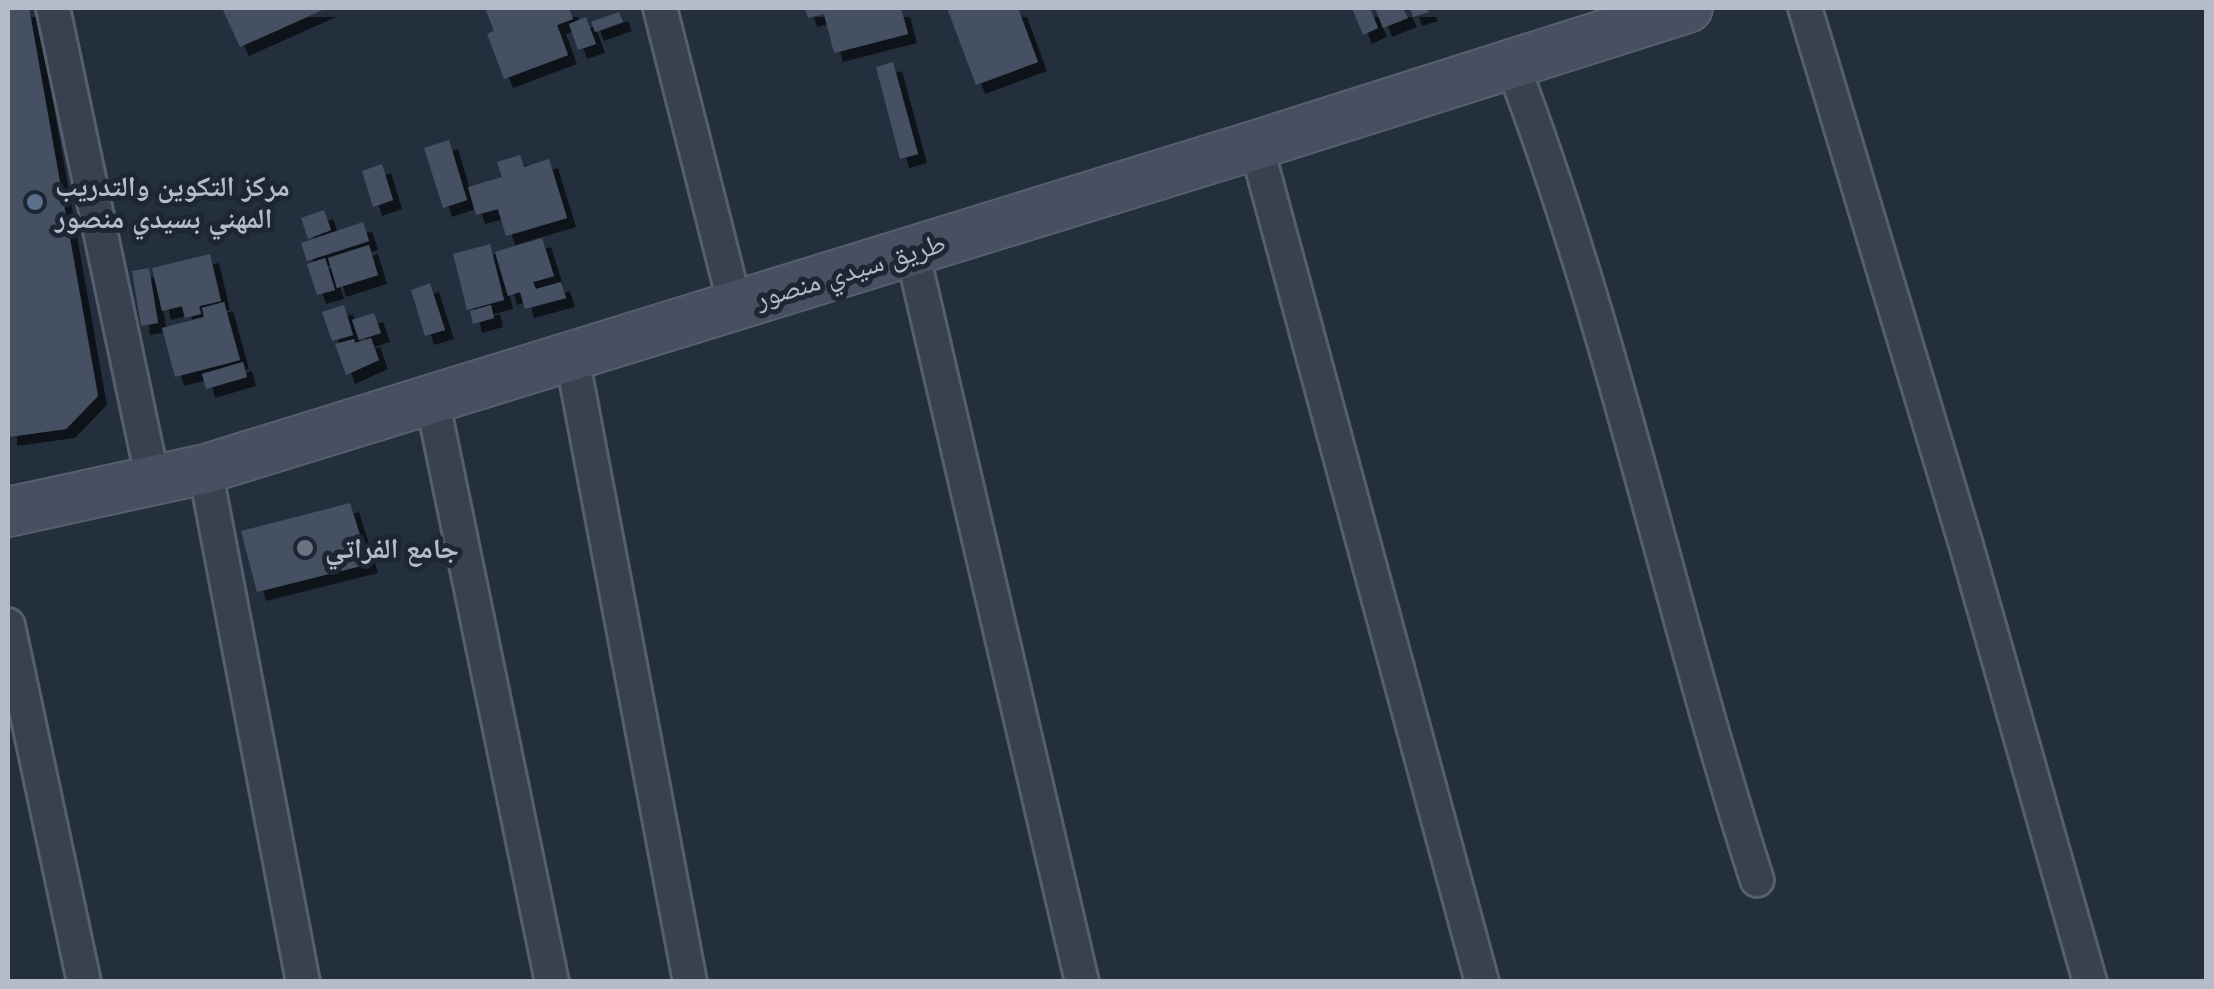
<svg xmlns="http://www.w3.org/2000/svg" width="2214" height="989" font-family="'Nunito Sans','Noto Naskh Arabic',sans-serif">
<defs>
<filter id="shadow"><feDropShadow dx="9" dy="9" stdDeviation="0" flood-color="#0009"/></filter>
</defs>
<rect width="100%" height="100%" fill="#242f3e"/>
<path fill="#455162" filter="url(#shadow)" d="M 8,8 L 29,8 L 98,396 L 66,429 L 8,437 Z
M 222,8 L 327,8 L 240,47 Z
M 485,8 L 569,8 L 573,19 L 557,25 L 568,55 L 504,79 L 487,34 L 494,31 Z
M 805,8 L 901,8 L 908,34 L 834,53 L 824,14 L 808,18 Z
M 947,8 L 1018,8 L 1038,62 L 976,85 Z
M 1352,8 L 1370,8 L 1378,28 L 1363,35 Z
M 1375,8 L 1403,8 L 1408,18 L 1383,28 Z
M 1410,8 L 1427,8 L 1429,12 L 1413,17 Z
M 619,12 L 623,22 L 595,32 L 591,22 Z
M 586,17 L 596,44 L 578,50 L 569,24 Z
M 893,62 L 918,154 L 900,159 L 876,67 Z
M 449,140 L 467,200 L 443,208 L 424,148 Z
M 520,155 L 524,167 L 549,159 L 567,218 L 506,236 L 498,209 L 476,215 L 468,187 L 502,177 L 497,162 Z
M 382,164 L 393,200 L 373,207 L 362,171 Z
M 324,210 L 331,230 L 308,239 L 301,218 Z
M 363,222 L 369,241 L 307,261 L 301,243 Z
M 542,238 L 554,276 L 533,282 L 536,289 L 561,282 L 566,298 L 525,309 L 520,292 L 508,296 L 495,252 Z
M 490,244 L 504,300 L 467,310 L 453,254 Z
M 369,245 L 378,275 L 337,288 L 328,258 Z
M 210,254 L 221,301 L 199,306 L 201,314 L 185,318 L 182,306 L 162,311 L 152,268 Z
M 325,258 L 335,290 L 317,295 L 307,264 Z
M 149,268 L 158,323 L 141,326 L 132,271 Z
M 430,283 L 445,330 L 425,336 L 411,290 Z
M 224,302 L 240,360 L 175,377 L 162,328 L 204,317 L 202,308 Z
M 344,305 L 353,335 L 332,341 L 322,312 Z
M 491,305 L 494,318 L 473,324 L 470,311 Z
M 374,313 L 381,333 L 359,340 L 352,320 Z
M 371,338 L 379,360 L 346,375 L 335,344 L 354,339 L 355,343 Z
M 243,362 L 247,377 L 206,389 L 202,374 Z
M 350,503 L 369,564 L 257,592 L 241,531 Z"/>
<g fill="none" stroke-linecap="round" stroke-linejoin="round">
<g stroke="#565f6c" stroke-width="38">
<path id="minor" d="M 53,8 L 153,481
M 660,8 L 735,305
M 1805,8 L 1967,548 L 2090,982
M 1512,64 C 1614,330 1670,610 1757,880
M 1256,145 L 1482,982
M 912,251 L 1082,982
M 572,357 L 690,982
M 432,399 L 552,982
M 205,469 L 303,982
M 8,625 L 84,982"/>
</g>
<g stroke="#565f6c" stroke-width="52">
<path id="secondary" d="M 8,512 L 205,469 L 1256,145 L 1688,8"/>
</g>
<use href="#minor" stroke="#38414e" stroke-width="32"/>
<use href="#secondary" stroke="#465061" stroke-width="48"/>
</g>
<circle fill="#5c6f8a" stroke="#1d2633" stroke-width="4" cx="35" cy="202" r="10"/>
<circle fill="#6b7280" stroke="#1d2633" stroke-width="4" cx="305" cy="548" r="10"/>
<g text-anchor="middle" stroke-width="10" stroke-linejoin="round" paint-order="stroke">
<g font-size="28" font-weight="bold" fill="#b4bcc9" stroke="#1d2633" text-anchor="start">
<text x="55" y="196">مركز التكوين والتدريب<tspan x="55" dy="32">المهني بسيدي منصور</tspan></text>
<text x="325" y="558">جامع الفراتي</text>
</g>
<g font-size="28" fill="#b4bcc9" stroke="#1d2633">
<text transform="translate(850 270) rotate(-17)" y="10">طريق سيدي منصور</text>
</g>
</g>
<rect width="2214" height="989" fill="none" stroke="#b4bcc9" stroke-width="20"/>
</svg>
